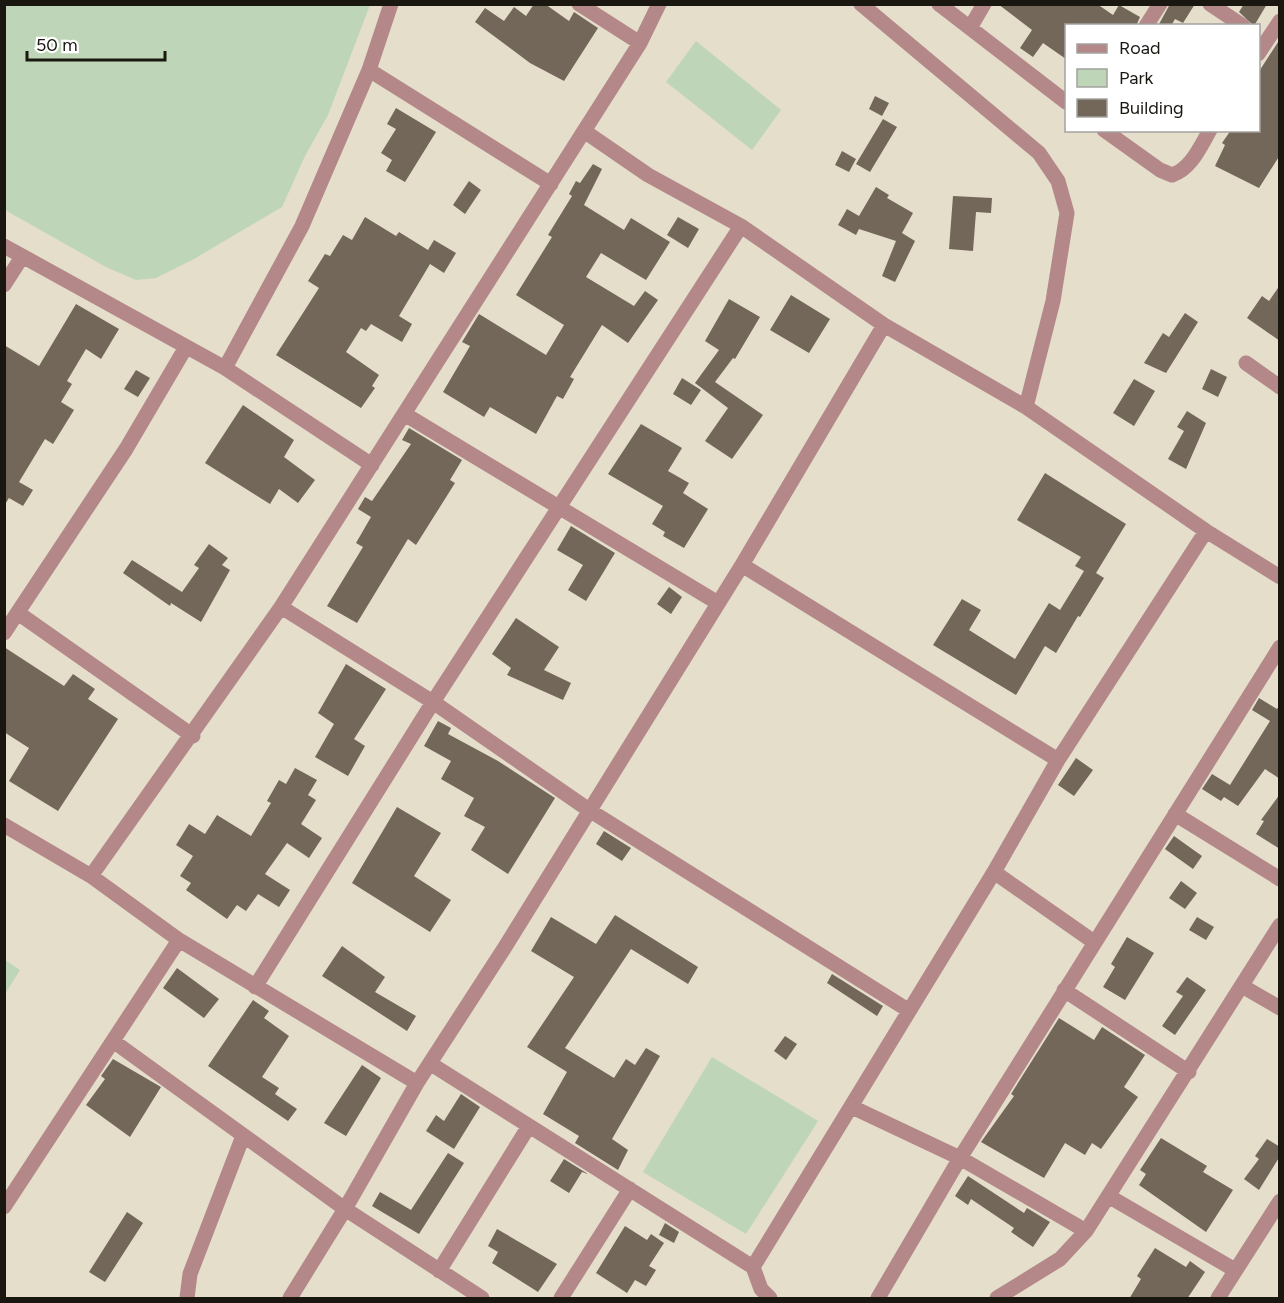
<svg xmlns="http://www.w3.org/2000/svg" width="1284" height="1303" font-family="Figtree,sans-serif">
<rect width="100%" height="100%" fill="#e4decb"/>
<path fill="#bed6b7" d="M 5,4 L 370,4 L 370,5 L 328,115 L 305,156 L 282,207 L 194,259 L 156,278 L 136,280 L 106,267 L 5,210 Z
M 696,41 L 781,110 L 752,150 L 666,82 Z
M 5,960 L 20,970 L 5,994 Z
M 712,1057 L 818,1121 L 746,1234 L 643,1172 Z"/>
<path fill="#736759" d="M 534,4 L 545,4 L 569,21 L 574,12 L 598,28 L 564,81 L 530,63 L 475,22 L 485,8 L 504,21 L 514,7 L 526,16 Z
M 998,4 L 1097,4 L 1113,15 L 1119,5 L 1140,17 L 1136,26 L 1066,26 L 1066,59 L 1043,43 L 1033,57 L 1020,48 L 1032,30 Z
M 1170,4 L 1195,4 L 1183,23 L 1175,19 L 1171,26 L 1158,26 Z
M 1244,4 L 1267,4 L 1254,26 L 1239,12 Z
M 1280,39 L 1280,155 L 1259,188 L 1215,166 L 1225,145 L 1222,143 L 1231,130 L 1258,130 L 1258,73 Z
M 875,96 L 889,103 L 882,116 L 869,109 Z
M 396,108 L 436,132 L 405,182 L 386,171 L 392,160 L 381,153 L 396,129 L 387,124 Z
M 883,119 L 897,127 L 870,172 L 856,164 Z
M 842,151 L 856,159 L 849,172 L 835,165 Z
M 593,164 L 602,169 L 584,205 L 624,230 L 631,218 L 670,242 L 646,280 L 601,253 L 586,277 L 634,306 L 645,291 L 658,300 L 628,343 L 602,325 L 570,377 L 574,379 L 563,399 L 557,396 L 536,434 L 490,407 L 484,417 L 443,392 L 470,346 L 462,342 L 479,314 L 546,355 L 564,325 L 516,295 L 552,237 L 548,235 L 572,196 L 569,194 L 576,181 L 580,183 Z
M 469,181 L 481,190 L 465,214 L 453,205 Z
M 876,187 L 889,195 L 887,198 L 913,213 L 902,233 L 915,241 L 895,282 L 882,276 L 896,241 L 859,229 L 856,235 L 838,225 L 847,209 L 859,216 Z
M 953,196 L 992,198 L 991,213 L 976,212 L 973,251 L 949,249 Z
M 365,217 L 396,236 L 399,232 L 428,250 L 434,240 L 456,253 L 444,273 L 430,264 L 399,316 L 412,324 L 402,342 L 371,324 L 366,331 L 361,328 L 346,352 L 379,375 L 372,386 L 375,388 L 361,408 L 276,355 L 319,288 L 308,281 L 325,254 L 330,256 L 343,235 L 352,240 Z
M 678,217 L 699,229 L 688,248 L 667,235 Z
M 1280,285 L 1280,341 L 1247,318 L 1262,296 L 1269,301 Z
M 791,295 L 830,319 L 809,353 L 770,330 Z
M 729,299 L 760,317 L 735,359 L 733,358 L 715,382 L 763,415 L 732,459 L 705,441 L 728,408 L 695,383 L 719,350 L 705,341 Z
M 76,304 L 119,329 L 101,359 L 86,349 L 67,381 L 72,384 L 61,402 L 74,410 L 53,444 L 45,439 L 19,482 L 33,490 L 23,506 L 9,498 L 4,506 L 4,345 L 39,366 Z
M 1185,313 L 1198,322 L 1166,373 L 1144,363 L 1163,333 L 1169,337 Z
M 1211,369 L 1227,377 L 1218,397 L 1202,389 Z
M 136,370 L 150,378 L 138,397 L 124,389 Z
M 682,378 L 701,390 L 691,405 L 673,394 Z
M 1134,379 L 1155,391 L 1134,426 L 1113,413 Z
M 243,405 L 294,440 L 284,457 L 315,480 L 298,503 L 279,489 L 270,504 L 205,463 Z
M 1187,411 L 1206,423 L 1186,469 L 1168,459 L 1184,431 L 1177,427 Z
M 641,424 L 682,448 L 668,471 L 689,483 L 683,493 L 708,509 L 684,548 L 663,536 L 665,532 L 652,524 L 663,506 L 608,474 Z
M 409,428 L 462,460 L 450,480 L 455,483 L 416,545 L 408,539 L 357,623 L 327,606 L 363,547 L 356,543 L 371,517 L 358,509 L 365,497 L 372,501 L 411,444 L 402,440 Z
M 1045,473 L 1126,524 L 1096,573 L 1104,578 L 1080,617 L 1078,616 L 1056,653 L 1045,646 L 1016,695 L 933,645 L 962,599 L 981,610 L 969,630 L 1015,659 L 1049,603 L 1060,610 L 1084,571 L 1075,566 L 1081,557 L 1017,520 Z
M 571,526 L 615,553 L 586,601 L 568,590 L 583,565 L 557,550 Z
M 209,544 L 228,558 L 222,565 L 230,570 L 201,622 L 171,603 L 170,606 L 123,573 L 132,560 L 182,592 L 199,568 L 194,565 Z
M 669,587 L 682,597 L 671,614 L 657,604 Z
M 516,618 L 559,647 L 544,670 L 571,683 L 563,700 L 507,675 L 511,668 L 492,654 Z
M 4,647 L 64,686 L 73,674 L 95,689 L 88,699 L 118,719 L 58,811 L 9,781 L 29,748 L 4,732 Z
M 346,664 L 386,689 L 354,739 L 365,746 L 348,776 L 315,757 L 334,724 L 318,713 Z
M 1259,698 L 1277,709 L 1280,705 L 1280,779 L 1265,769 L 1238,806 L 1224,797 L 1221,801 L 1202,789 L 1212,774 L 1230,785 L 1270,721 L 1252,710 Z
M 438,721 L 451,728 L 448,734 L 498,761 L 555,798 L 508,874 L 471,850 L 485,827 L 464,816 L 474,798 L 441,779 L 451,761 L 424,746 Z
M 1076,758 L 1093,770 L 1074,796 L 1058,785 Z
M 295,768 L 317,780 L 308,795 L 316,800 L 301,824 L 322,838 L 309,858 L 287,843 L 265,874 L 290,890 L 279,907 L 258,894 L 246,911 L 237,905 L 227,919 L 186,890 L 191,883 L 180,876 L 193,856 L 176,845 L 189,824 L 205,834 L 217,815 L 251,836 L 271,803 L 267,801 L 279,780 L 286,784 Z
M 1280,794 L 1280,849 L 1256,834 L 1264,821 L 1261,820 Z
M 397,807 L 441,833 L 414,876 L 451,900 L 430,932 L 352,883 Z
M 604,831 L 631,848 L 622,861 L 596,844 Z
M 1174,836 L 1202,856 L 1193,869 L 1165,849 Z
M 1181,881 L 1197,893 L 1185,909 L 1169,898 Z
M 615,915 L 698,967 L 688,984 L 631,949 L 565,1048 L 614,1078 L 626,1059 L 635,1065 L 646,1048 L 660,1056 L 612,1139 L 628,1150 L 618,1170 L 575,1143 L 579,1136 L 543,1114 L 567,1072 L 527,1047 L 574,977 L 531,951 L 551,917 L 596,944 Z
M 1197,917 L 1214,927 L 1206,940 L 1189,930 Z
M 1127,937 L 1154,953 L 1125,1000 L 1103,987 L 1115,967 L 1111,964 Z
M 342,946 L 385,977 L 375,992 L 416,1016 L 407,1031 L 322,976 Z
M 177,968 L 219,999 L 204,1018 L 163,988 Z
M 832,974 L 883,1006 L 877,1016 L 827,983 Z
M 1187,977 L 1206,990 L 1175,1035 L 1162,1026 L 1183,996 L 1176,992 Z
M 253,1000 L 269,1011 L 264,1018 L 289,1036 L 262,1077 L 279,1088 L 275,1094 L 297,1109 L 288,1121 L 208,1066 Z
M 1059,1018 L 1094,1040 L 1102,1027 L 1145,1055 L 1124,1087 L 1138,1097 L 1101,1149 L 1092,1143 L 1085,1155 L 1065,1143 L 1044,1178 L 981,1142 L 1014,1096 L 1011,1094 Z
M 785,1036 L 797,1044 L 786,1060 L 774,1051 Z
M 113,1059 L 161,1087 L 130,1137 L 86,1105 L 105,1079 L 101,1076 Z
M 362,1065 L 381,1078 L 346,1136 L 324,1123 Z
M 461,1094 L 480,1107 L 454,1149 L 426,1131 L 436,1115 L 444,1121 Z
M 1161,1138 L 1207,1166 L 1203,1172 L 1233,1190 L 1206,1232 L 1139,1185 L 1146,1174 L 1140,1170 Z
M 1267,1139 L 1280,1147 L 1280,1156 L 1259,1190 L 1244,1179 L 1259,1159 L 1255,1156 Z
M 448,1153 L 464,1163 L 419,1234 L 372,1206 L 380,1192 L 411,1210 Z
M 564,1159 L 588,1174 L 582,1172 L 569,1193 L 550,1181 Z
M 968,1176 L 1024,1213 L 1027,1208 L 1050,1222 L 1033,1247 L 1011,1232 L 1014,1228 L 971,1199 L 968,1205 L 955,1196 Z
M 127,1212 L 143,1223 L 105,1282 L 89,1272 Z
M 665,1223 L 679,1232 L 674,1243 L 659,1235 Z
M 625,1226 L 647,1240 L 651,1234 L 664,1243 L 649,1266 L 656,1270 L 646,1286 L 635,1280 L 627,1293 L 596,1273 Z
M 497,1229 L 557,1264 L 538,1292 L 492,1263 L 498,1252 L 488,1246 Z
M 1155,1248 L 1186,1267 L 1190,1261 L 1205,1272 L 1187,1299 L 1129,1299 L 1141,1279 L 1137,1276 Z"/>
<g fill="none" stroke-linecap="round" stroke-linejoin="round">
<path stroke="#b48789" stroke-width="15" d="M 579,4 L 640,43
M 861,4 L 1039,153 L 1058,181 L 1067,213 L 1053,301 L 1026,407
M 939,4 L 1066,102
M 1210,4 L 1243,26
M 1146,26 L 1160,4
M 970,28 L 984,4
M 1258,54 L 1280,21
M 369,70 L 551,184
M 1104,130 L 1160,170 L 1172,175 C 1191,169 1200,147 1210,130
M 584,131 L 648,175 L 741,226 L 884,325 L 1026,407 L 1206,531 L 1280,577
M 4,246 L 225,368 L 302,226 L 369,70 L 391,4
M 4,285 L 22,257
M 1246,363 L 1280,387
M 225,368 L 372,465
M 406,415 L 718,603
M 742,565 L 1058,760
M 281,607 L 433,702 L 589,810 L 908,1010
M 18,613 L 193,736
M 4,633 L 126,449 L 186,347
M 1175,814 L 1280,879
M 4,825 L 91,876 L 179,940 L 417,1083
M 994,872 L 1094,942
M 91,876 L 281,607 L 640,43 L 659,4
M 1242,986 L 1280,1008
M 255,987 L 433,702 L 741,226
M 1064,990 L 1189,1072
M 113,1041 L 345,1209 L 482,1298
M 431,1064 L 753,1267 L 761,1289 L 770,1298
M 852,1107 L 960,1158 L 1086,1231
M 1110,1197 L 1235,1270
M 4,1207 L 179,940
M 753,1267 L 994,872 L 1058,760 L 1206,531
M 439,1271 L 529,1126
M 187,1298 L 190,1274 L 243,1136
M 290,1298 L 345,1209 L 417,1083 L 505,947 L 742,565 L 884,325
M 561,1298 L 630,1189
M 878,1298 L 960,1158 L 1280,647
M 997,1298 L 1060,1259 L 1086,1231 L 1280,925
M 1218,1298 L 1280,1201"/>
</g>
<rect width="1284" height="1303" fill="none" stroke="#191710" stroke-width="12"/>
<rect x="1065" y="24" width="195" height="108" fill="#ffffff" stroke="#a3a29f" stroke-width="1.5"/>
<rect x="1077" y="44" width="30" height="9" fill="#b48789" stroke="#a3a29f" stroke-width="1.5"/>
<text x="1119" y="54" font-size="18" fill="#191710">Road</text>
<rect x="1077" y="69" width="30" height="18" fill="#bed6b7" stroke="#a3a29f" stroke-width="1.5"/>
<text x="1119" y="84" font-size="18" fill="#191710">Park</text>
<rect x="1077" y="99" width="30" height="18" fill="#736759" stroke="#a3a29f" stroke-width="1.5"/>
<text x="1119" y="114" font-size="18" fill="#191710">Building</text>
<path d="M27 51v9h138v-9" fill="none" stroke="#191710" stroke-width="3"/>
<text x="36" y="51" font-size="18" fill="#191710" stroke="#ffffff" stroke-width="4.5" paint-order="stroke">50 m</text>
</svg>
